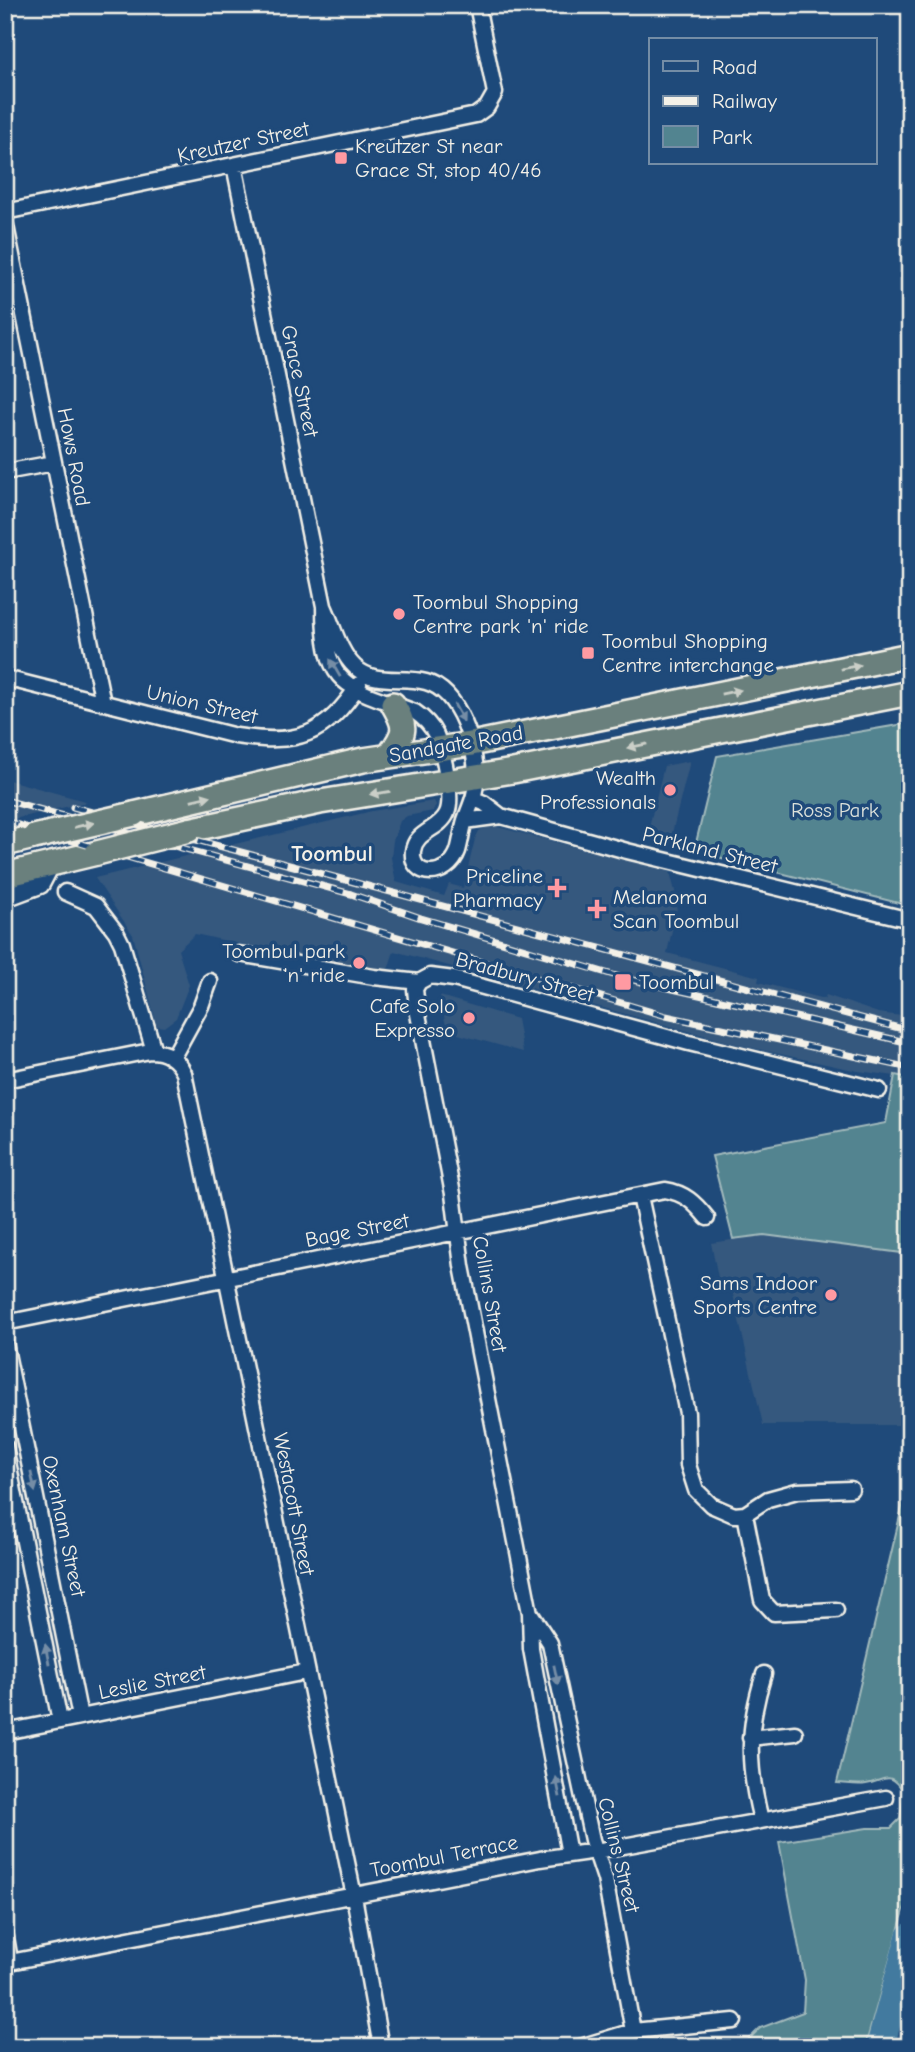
<svg xmlns="http://www.w3.org/2000/svg" width="915" height="2052" font-family="'Comic Neue',sans-serif">
<rect width="100%" height="100%" fill="#1f4a7a"/>
<filter id="ink" filterUnits="userSpaceOnUse"><feTurbulence type="fractalNoise" baseFrequency=".0143" numOctaves="2"/><feDisplacementMap in="SourceGraphic" scale="14" xChannelSelector="R" yChannelSelector="G"/><feConvolveMatrix kernelMatrix="1 2 1 2 8 2 1 2 1" color-interpolation-filters="sRGB"/></filter>
<g filter="url(#ink)">
<path fill="#35587e" d="M 690,761 L 669,845 L 646,839 L 664,766 Z
M 5,779 L 81,800 L 87,802 L 5,821 Z
M 434,801 L 436,805 L 433,811 L 407,816 L 400,821 L 393,841 L 391,858 L 396,882 L 444,896 L 449,884 L 463,888 L 475,839 L 479,831 L 485,828 L 494,826 L 670,872 L 678,903 L 667,953 L 759,977 L 758,982 L 824,999 L 826,995 L 878,1013 L 910,1017 L 910,1078 L 858,1071 L 743,1046 L 394,951 L 386,976 L 195,934 L 178,950 L 189,985 L 176,1018 L 164,1027 L 157,1026 L 133,935 L 95,878 L 372,811 Z
M 440,996 L 517,1019 L 523,1052 L 447,1031 Z
M 764,1235 L 910,1254 L 910,1425 L 763,1425 L 732,1290 L 721,1292 L 711,1243 Z"/>
<path fill="#528490" stroke="#a3babc" stroke-width="2" d="M 910,723 L 910,906 L 694,851 L 717,756 Z
M 895,1075 L 910,1078 L 910,1254 L 764,1235 L 733,1239 L 712,1156 L 886,1123 Z
M 910,1453 L 910,1889 L 865,2047 L 696,2047 L 695,2041 L 713,2040 L 731,2044 L 747,2041 L 760,2028 L 803,2012 L 805,1980 L 779,1842 L 867,1828 L 891,1828 L 900,1819 L 904,1792 C 889,1769 885,1781 866,1784 C 857,1786 846,1783 837,1783 L 907,1486 Z"/>
<g fill="none" stroke-linecap="round" stroke-linejoin="round">
<path stroke="#427a9f" stroke-width="28" d="M 880,2047 L 910,1937"/>
<g stroke="#f4f1e8" stroke-width="19">
<path id="minor" d="M 234,165 L 324,606 C 324,689 346,686 415,712 C 424,718 431,725 436,735 C 443,751 454,798 447,813 C 440,830 415,831 413,851 C 410,879 448,879 458,851 C 461,841 462,830 465,820 C 470,806 476,795 476,780 C 477,748 460,691 426,682 C 401,675 376,686 355,667 C 339,652 333,625 324,606
M 5,212 L 476,115 L 487,107 L 495,93 L 477,5
M 5,221 L 103,703
M 5,472 L 54,463
M 5,678 L 236,736 C 296,745 326,737 359,684
M 474,799 L 484,803 L 501,816 L 627,851 L 910,920
M 465,821 L 501,816
M 65,892 L 96,906 L 116,932 L 122,944 L 154,1051
M 239,954 L 374,977 L 419,982 L 430,976 L 454,979 L 689,1043 L 879,1090
M 419,982 L 415,989 L 417,1009 L 453,1194 L 462,1266 L 530,1613 L 531,1649 L 569,1854
M 173,1057 L 201,1006 L 210,981
M 5,1080 L 150,1051 C 166,1051 177,1058 184,1073 L 354,1896 L 381,2047
M 640,1196 L 687,1413 L 688,1465 L 696,1490 L 711,1505 L 734,1515 L 745,1514
M 5,1323 L 665,1190 C 685,1193 695,1203 707,1218
M 5,1343 L 80,1717
M 5,1447 L 60,1721
M 836,1610 L 774,1613 L 762,1600 L 745,1514 L 768,1499 L 797,1491 L 851,1489
M 531,1614 L 550,1643 L 592,1840 L 605,1879 L 633,2031
M 5,1732 L 306,1672
M 750,1738 L 795,1733
M 761,1820 C 747,1765 747,1728 764,1674
M 5,1931 L 10,1960
M 5,1963 L 540,1859 L 596,1851 L 886,1798
M 580,2047 L 633,2031 L 734,2021"/>
</g>
<g stroke="#f4f1e8" stroke-width="23">
<path id="tertiary" d="M 5,897 L 40,884 L 51,863"/>
</g>
<g stroke="#f4f1e8" stroke-width="28">
<path id="trunk" d="M 389,756 C 405,732 408,730 393,704
M 134,814 L 363,760 L 471,744 L 910,655
M 189,830 L 320,802 L 513,771 L 910,693
M 5,844 L 34,837
M 5,875 L 97,853"/>
</g>
<use href="#minor" stroke="#1f4a7a" stroke-width="14"/>
<use href="#tertiary" stroke="#1f4a7a" stroke-width="18"/>
<use href="#trunk" stroke="#6a807d" stroke-width="23"/>
<g stroke="#f4f1e8" stroke-width="7">
<path id="rail" d="M 5,800 L 351,894 L 421,918 L 620,977 L 910,1043
M 73,807 L 910,1031
M 5,821 L 666,1016 L 910,1068"/>
</g>
<use href="#rail" stroke="#1f4a7a" stroke-width="4.5" stroke-dasharray="13" stroke-linecap="butt"/>
<g stroke="#f4f1e8" stroke-width="28" stroke-linecap="butt">
<path id="trunk-bridge" d="M 34,837 L 134,814
M 97,853 L 189,830"/>
</g>
<use href="#trunk-bridge" stroke="#6a807d" stroke-width="23"/>
</g>
<defs><path id="oneway-solid" d="M-6-.8H1V-3.2L6.5 0L1 3.2V.8H-6Z" transform="scale(1.75)"/></defs>
<g fill="#cbcfc8">
<use href="#oneway-solid" transform="translate(851 667) rotate(-12)"/>
<use href="#oneway-solid" transform="translate(731 692) rotate(-11)"/>
<use href="#oneway-solid" transform="translate(637 746) rotate(169)"/>
<use href="#oneway-solid" transform="translate(380 793) rotate(171)"/>
<use href="#oneway-solid" transform="translate(201 798) rotate(-13)"/>
<use href="#oneway-solid" transform="translate(84 825) rotate(-13)"/>
</g>
<g fill="#748da6">
<use href="#oneway-solid" transform="translate(335 668) rotate(-120)"/>
<use href="#oneway-solid" transform="translate(459 713) rotate(61)"/>
<use href="#oneway-solid" transform="translate(33 1482) rotate(78)"/>
<use href="#oneway-solid" transform="translate(47 1654) rotate(-101)"/>
<use href="#oneway-solid" transform="translate(556 1675) rotate(78)"/>
<use href="#oneway-solid" transform="translate(558 1787) rotate(-101)"/>
</g>
</g>
<g fill="#ff9aa2" stroke="#1f4a7a" stroke-width="2.5">
<rect x="334" y="151" width="14" height="14" rx="3.5"/>
<circle cx="399" cy="614" r="7"/>
<rect x="581" y="646" width="14" height="14" rx="3.5"/>
<circle cx="670" cy="790" r="7"/>
<path d="M553.5 877.5h7v7h7v7h-7v7h-7v-7h-7v-7h7z"/>
<path d="M593.5 898.5h7v7h7v7h-7v7h-7v-7h-7v-7h7z"/>
<circle cx="359" cy="963" r="7"/>
<rect x="614" y="973" width="18" height="18" rx="3.5"/>
<circle cx="469" cy="1018" r="7"/>
<circle cx="831" cy="1295" r="7"/>
</g>
<g text-anchor="middle" stroke-width="7" stroke-linejoin="round" paint-order="stroke">
<g font-size="21" fill="#f4f1e8" stroke="#1f4a7a">
<text transform="translate(243 142) rotate(-12)" y="7">Kreutzer Street</text>
<text transform="translate(300 381) rotate(78)" y="7">Grace Street</text>
<text transform="translate(74 457) rotate(79)" y="7">Hows Road</text>
<text transform="translate(202 704) rotate(13)" y="7">Union Street</text>
<text transform="translate(456 744) rotate(-10)" y="7">Sandgate Road</text>
<text transform="translate(710 850) rotate(14)" y="7">Parkland Street</text>
<text transform="translate(525 977) rotate(15)" y="7">Bradbury Street</text>
<text transform="translate(357 1230) rotate(-11)" y="7">Bage Street</text>
<text transform="translate(490 1294) rotate(80)" y="7">Collins Street</text>
<text transform="translate(294 1504) rotate(79)" y="7">Westacott Street</text>
<text transform="translate(64 1526) rotate(78)" y="7">Oxenham Street</text>
<text transform="translate(152 1682) rotate(-11)" y="7">Leslie Street</text>
<text transform="translate(619 1855) rotate(76)" y="7">Collins Street</text>
<text transform="translate(444 1856) rotate(-11)" y="7">Toombul Terrace</text>
</g>
<g font-size="21" fill="#f4f1e8" stroke="#1f4a7a" text-anchor="start">
<text x="355" y="153">Kreutzer St near<tspan x="355" dy="24">Grace St, stop 40/46</tspan></text>
<text x="413" y="609">Toombul Shopping<tspan x="413" dy="24">Centre park 'n' ride</tspan></text>
<text x="602" y="648">Toombul Shopping<tspan x="602" dy="24">Centre interchange</tspan></text>
<text x="656" y="785" text-anchor="end">Wealth<tspan x="656" dy="24">Professionals</tspan></text>
<text x="543" y="883" text-anchor="end">Priceline<tspan x="543" dy="24">Pharmacy</tspan></text>
<text x="613" y="904">Melanoma<tspan x="613" dy="24">Scan Toombul</tspan></text>
<text x="345" y="958" text-anchor="end">Toombul park<tspan x="345" dy="24">'n' ride</tspan></text>
<text x="639" y="989">Toombul</text>
<text x="455" y="1013" text-anchor="end">Cafe Solo<tspan x="455" dy="24">Expresso</tspan></text>
<text x="817" y="1290" text-anchor="end">Sams Indoor<tspan x="817" dy="24">Sports Centre</tspan></text>
</g>
<g font-size="21" fill="#dce1db" stroke="#1f4a7a">
<text x="835" y="817">Ross Park</text>
</g>
<g font-size="23" font-weight="bold" fill="#f4f1e8" stroke="#1f4a7a">
<text x="332" y="861">Toombul</text>
</g>
</g>
<rect width="915" height="2052" fill="none" stroke="#1f4a7a" stroke-width="28"/>
<rect x="14" y="14" width="887" height="2024" fill="none" stroke="#f4f1e8" stroke-width="2.5" filter="url(#ink)"/>
<rect x="649" y="38" width="228" height="126" fill="#1f4a7a" stroke="#748da6" stroke-width="2"/>
<rect x="663" y="61" width="35" height="10" fill="#1f4a7a" stroke="#748da6" stroke-width="2"/>
<text x="712" y="74" font-size="21" fill="#f4f1e8">Road</text>
<rect x="663" y="96" width="35" height="10" fill="#f4f1e8" stroke="#748da6" stroke-width="2"/>
<text x="712" y="108" font-size="21" fill="#f4f1e8">Railway</text>
<rect x="663" y="126" width="35" height="21" fill="#528490" stroke="#748da6" stroke-width="2"/>
<text x="712" y="144" font-size="21" fill="#f4f1e8">Park</text>
</svg>
